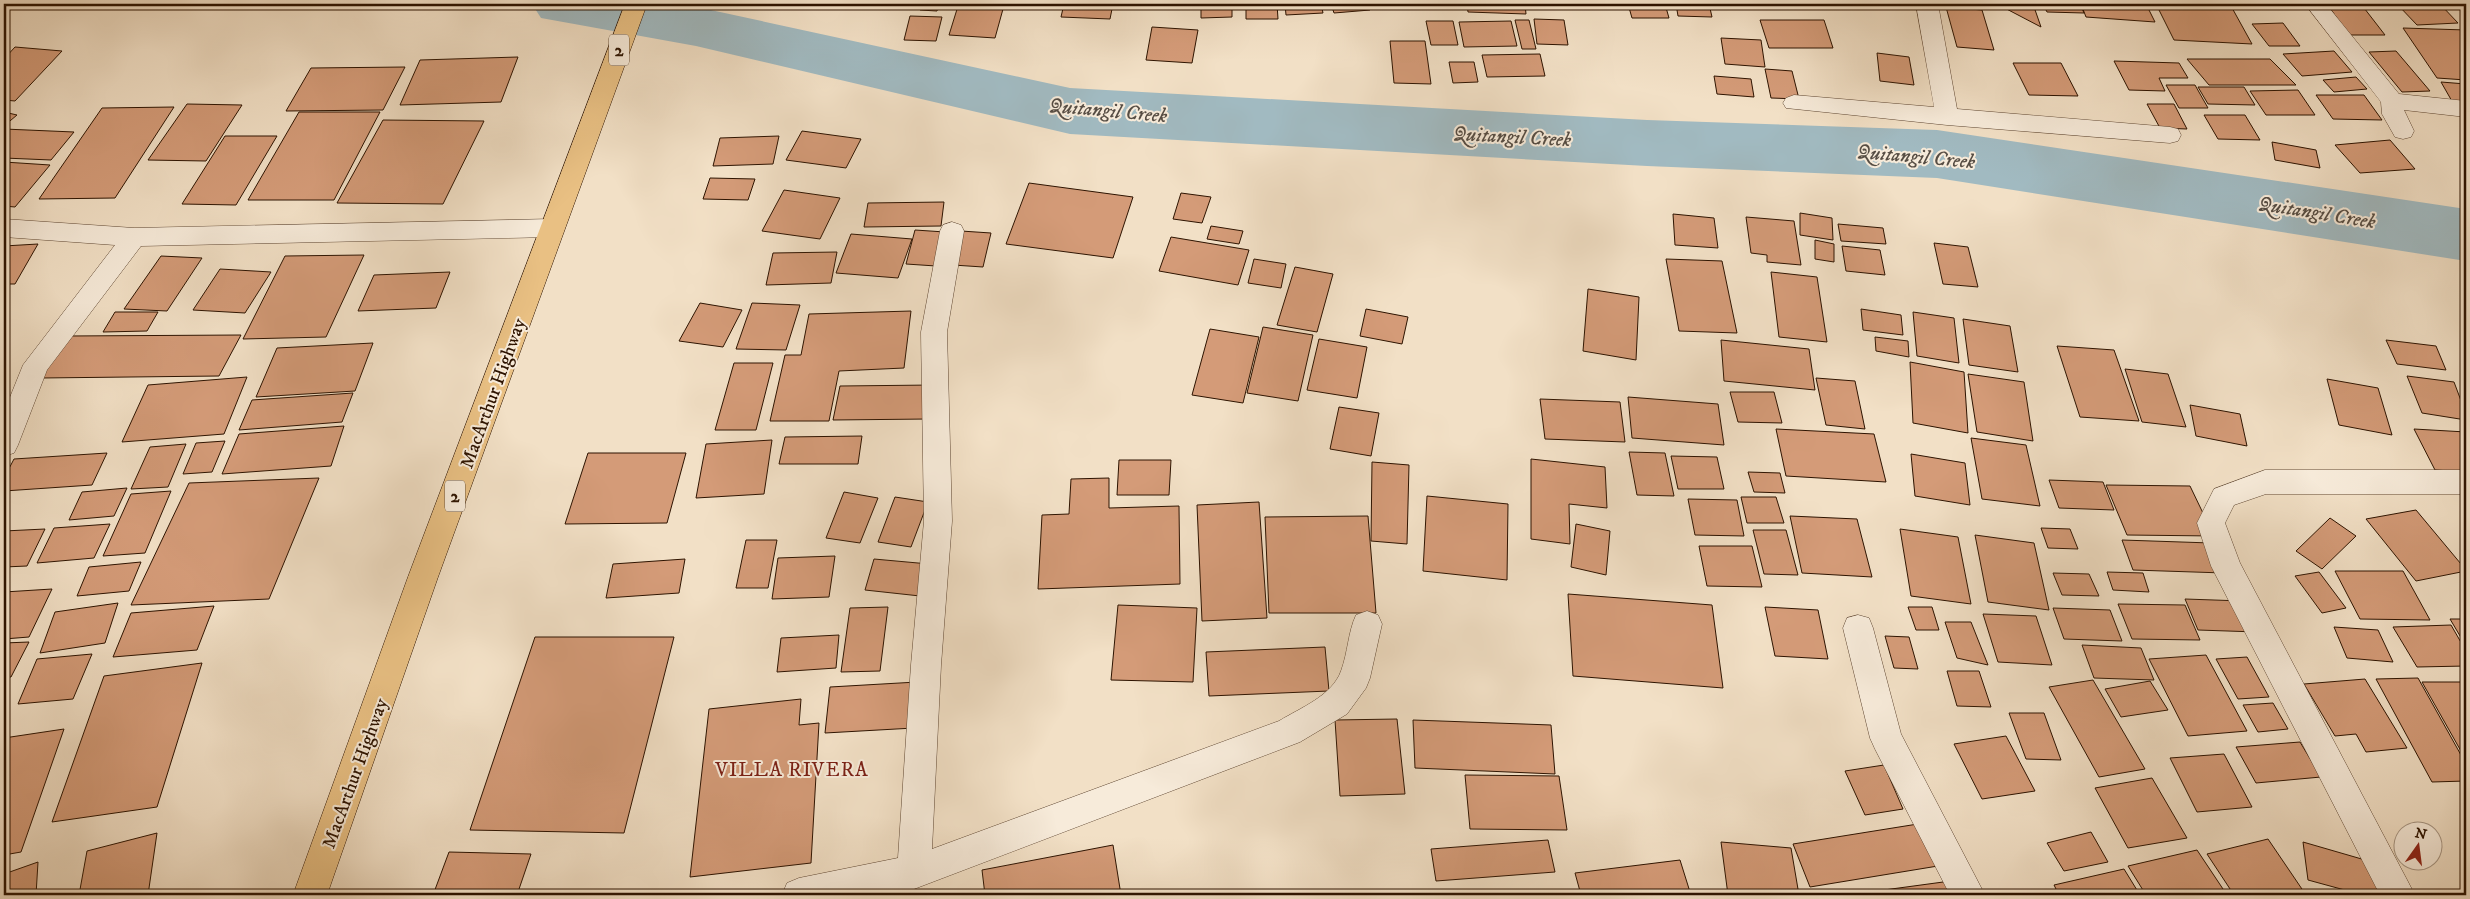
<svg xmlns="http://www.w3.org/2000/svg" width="2470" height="899" font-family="'IM FELL DW Pica',serif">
<rect width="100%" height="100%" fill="#f2e0c6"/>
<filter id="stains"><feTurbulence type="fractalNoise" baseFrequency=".004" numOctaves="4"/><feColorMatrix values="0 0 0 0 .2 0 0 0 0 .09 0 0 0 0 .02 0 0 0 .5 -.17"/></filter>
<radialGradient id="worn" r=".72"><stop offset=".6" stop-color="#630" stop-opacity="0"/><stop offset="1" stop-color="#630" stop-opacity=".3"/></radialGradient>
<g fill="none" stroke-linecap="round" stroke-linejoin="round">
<path fill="#a1bac1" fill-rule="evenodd" d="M 532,4 L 683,4 L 1070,88 L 1647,120 L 1937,130 L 2466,209 L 2466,261 L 1937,178 L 1647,166 L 1070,134 L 696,46 L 541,18 Z"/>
</g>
<path fill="#d49b78" stroke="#2d1300" d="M 683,4 L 744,4 L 681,7 Z
M 922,4 L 939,4 L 937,11 L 920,10 Z
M 1064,4 L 1113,4 L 1110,19 L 1061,17 Z
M 1201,4 L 1232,4 L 1232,17 L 1201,18 Z
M 1246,4 L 1277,4 L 1278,19 L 1246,19 Z
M 1285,4 L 1321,4 L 1323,13 L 1286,15 Z
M 1331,4 L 1368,4 L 1370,10 L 1334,13 Z
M 1467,4 L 1525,4 L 1526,14 L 1468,12 Z
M 1628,4 L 1665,4 L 1669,18 L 1632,18 Z
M 1676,4 L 1709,4 L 1712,17 L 1678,16 Z
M 1997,4 L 2033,4 L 2041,27 Z
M 2043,4 L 2080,4 L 2084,13 L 2047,12 Z
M 2081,4 L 2146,4 L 2155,22 L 2086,17 Z
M 2156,4 L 2231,6 L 2252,44 L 2174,40 Z
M 2327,4 L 2361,4 L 2385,35 L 2349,35 Z
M 2397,4 L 2440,4 L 2458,23 L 2417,25 Z
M 958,6 L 1003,9 L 995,38 L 949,35 Z
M 1946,7 L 1982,10 L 1994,50 L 1957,47 Z
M 910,16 L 942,17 L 936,41 L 904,40 Z
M 1534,19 L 1564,20 L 1568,45 L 1537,44 Z
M 1515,20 L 1529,20 L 1536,49 L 1522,49 Z
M 1760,20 L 1824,20 L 1833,48 L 1769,48 Z
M 1426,21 L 1453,21 L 1458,45 L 1431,45 Z
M 1511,21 L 1517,46 L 1464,47 L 1459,22 Z
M 2283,23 L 2300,46 L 2269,46 L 2252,24 Z
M 1152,27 L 1198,30 L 1192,63 L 1146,60 Z
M 2403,28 L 2466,30 L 2466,80 L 2437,78 Z
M 1721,38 L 1761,40 L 1765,67 L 1725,64 Z
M 1390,41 L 1425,41 L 1431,84 L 1394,83 Z
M 15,47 L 62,51 L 15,101 L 4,100 L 4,59 Z
M 2334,51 L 2352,72 L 2302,76 L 2283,54 Z
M 2396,51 L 2430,91 L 2402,92 L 2369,52 Z
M 1877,53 L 1909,57 L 1914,85 L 1880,81 Z
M 1540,54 L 1545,76 L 1487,77 L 1482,55 Z
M 518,57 L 501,102 L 400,105 L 420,60 Z
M 2187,59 L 2270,59 L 2296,85 L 2209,85 Z
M 2114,61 L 2179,63 L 2188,78 L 2159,78 L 2165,91 L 2129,90 Z
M 1449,62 L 1474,62 L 1478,82 L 1453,83 Z
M 2013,63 L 2061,63 L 2078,96 L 2029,95 Z
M 405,67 L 383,110 L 286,111 L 311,68 Z
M 1765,69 L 1792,71 L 1799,99 L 1771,98 Z
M 1714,76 L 1751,79 L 1754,97 L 1717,94 Z
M 2356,77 L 2367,89 L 2334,92 L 2323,80 Z
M 2441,82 L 2466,84 L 2466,104 L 2453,103 Z
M 2166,85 L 2195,85 L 2208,108 L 2179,108 Z
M 2198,87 L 2244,87 L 2255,105 L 2208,104 Z
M 2298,90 L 2315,115 L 2266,115 L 2250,91 Z
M 2316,95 L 2364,95 L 2382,120 L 2333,119 Z
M 187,104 L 242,105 L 206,161 L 148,160 Z
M 2147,104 L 2174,104 L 2187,129 L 2160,128 Z
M 174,107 L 115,198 L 39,199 L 102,108 Z
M 4,112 L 17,115 L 4,126 Z
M 299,112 L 380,112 L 334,200 L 248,200 Z
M 2204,115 L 2245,115 L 2260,140 L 2218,139 Z
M 383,120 L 484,121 L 443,204 L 337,203 Z
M 4,129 L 74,132 L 51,160 L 4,158 Z
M 802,131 L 861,139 L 846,168 L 786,160 Z
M 225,136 L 277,136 L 236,205 L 182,204 Z
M 779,136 L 773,164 L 713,166 L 720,138 Z
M 2390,140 L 2415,169 L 2360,173 L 2335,145 Z
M 2272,142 L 2316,150 L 2320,168 L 2275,160 Z
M 4,162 L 50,165 L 15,207 L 4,206 Z
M 710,178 L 755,179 L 748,200 L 703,199 Z
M 1029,183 L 1133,197 L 1113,258 L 1006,244 Z
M 784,190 L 840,198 L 820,239 L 762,231 Z
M 1181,193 L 1211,197 L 1202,223 L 1173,219 Z
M 944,202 L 941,226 L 864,227 L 868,203 Z
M 1800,213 L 1832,218 L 1833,240 L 1800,235 Z
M 1673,214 L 1714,218 L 1718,248 L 1675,245 Z
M 1746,217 L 1794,221 L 1801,265 L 1767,262 L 1767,255 L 1751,253 Z
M 1838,224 L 1883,228 L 1886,244 L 1841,241 Z
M 1211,226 L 1243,231 L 1239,244 L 1207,239 Z
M 915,230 L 945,232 L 936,266 L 906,264 Z
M 961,231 L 991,233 L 983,267 L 953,265 Z
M 851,234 L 912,239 L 898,278 L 836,273 Z
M 1171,237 L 1249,250 L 1238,285 L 1159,271 Z
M 1815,240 L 1834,244 L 1834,262 L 1815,259 Z
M 1934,243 L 1968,247 L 1978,287 L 1943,284 Z
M 38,244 L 15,284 L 4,284 L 4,246 Z
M 1842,246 L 1880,250 L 1885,275 L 1846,271 Z
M 837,252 L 831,283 L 766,285 L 773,253 Z
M 364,255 L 326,337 L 243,339 L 285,256 Z
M 161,256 L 202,258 L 167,311 L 124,309 Z
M 1254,259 L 1286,264 L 1281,288 L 1248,283 Z
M 1666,259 L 1722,261 L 1737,333 L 1679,331 Z
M 1295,267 L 1333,274 L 1317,332 L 1277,325 Z
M 220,269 L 271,272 L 245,313 L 193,310 Z
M 450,272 L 436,308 L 358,311 L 374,275 Z
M 1771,272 L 1817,277 L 1827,342 L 1779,337 Z
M 1588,289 L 1639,297 L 1636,360 L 1583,351 Z
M 700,303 L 742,310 L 723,347 L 679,341 Z
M 752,303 L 800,305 L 786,350 L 736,349 Z
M 1366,309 L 1408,317 L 1402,344 L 1360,336 Z
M 1861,309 L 1901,315 L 1903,335 L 1863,330 Z
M 911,311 L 904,368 L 839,371 L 829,421 L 770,421 L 785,355 L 801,355 L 809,314 Z
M 115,312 L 158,312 L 147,331 L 103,332 Z
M 1913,312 L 1954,318 L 1959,363 L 1917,356 Z
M 1963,319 L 2010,326 L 2018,372 L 1969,365 Z
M 1263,327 L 1313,335 L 1298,401 L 1247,393 Z
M 1210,329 L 1259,337 L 1243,403 L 1192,395 Z
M 241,335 L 219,376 L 41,378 L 67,336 Z
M 1875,337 L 1908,341 L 1909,357 L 1876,351 Z
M 1319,339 L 1367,347 L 1357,398 L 1307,390 Z
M 1721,340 L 1809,349 L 1815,390 L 1724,381 Z
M 2386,340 L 2436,346 L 2446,370 L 2397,364 Z
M 373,343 L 355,391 L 256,397 L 277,348 Z
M 2057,346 L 2114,350 L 2139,421 L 2080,417 Z
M 1910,362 L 1964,372 L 1968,433 L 1913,423 Z
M 734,363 L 773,363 L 756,430 L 715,430 Z
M 2125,369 L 2168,374 L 2186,427 L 2142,422 Z
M 1968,374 L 2024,382 L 2033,441 L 1977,432 Z
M 2407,376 L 2454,382 L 2466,414 L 2466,420 L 2422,413 Z
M 247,377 L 224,434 L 122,442 L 148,385 Z
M 1816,378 L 1855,381 L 1865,429 L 1826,425 Z
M 2327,379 L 2378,388 L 2392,435 L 2339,425 Z
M 933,385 L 928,419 L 833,420 L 840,386 Z
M 1730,392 L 1774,392 L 1782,423 L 1738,422 Z
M 353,393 L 342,422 L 239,430 L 252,400 Z
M 1628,397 L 1718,404 L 1724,445 L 1632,438 Z
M 1540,399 L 1620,402 L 1625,442 L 1545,439 Z
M 2190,405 L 2240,414 L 2247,446 L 2196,436 Z
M 1339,407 L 1379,413 L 1371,456 L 1330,449 Z
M 344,426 L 331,466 L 222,474 L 239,434 Z
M 1776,429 L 1874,434 L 1886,482 L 1786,476 Z
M 2414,429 L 2466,432 L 2466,472 L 2435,470 Z
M 862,436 L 858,464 L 779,464 L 785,437 Z
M 1971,438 L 2026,445 L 2040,506 L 1982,499 Z
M 772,440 L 764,494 L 696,498 L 706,444 Z
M 225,441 L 212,472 L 183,474 L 196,443 Z
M 186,444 L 168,487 L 131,489 L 150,447 Z
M 1629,452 L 1665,453 L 1674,496 L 1637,495 Z
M 107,453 L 92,485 L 4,491 L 4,478 L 14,459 Z
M 588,453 L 686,453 L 667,523 L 565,524 Z
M 1911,454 L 1965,463 L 1970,505 L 1915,496 Z
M 1671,456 L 1717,457 L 1724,489 L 1678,489 Z
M 1531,459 L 1605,467 L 1607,508 L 1569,504 L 1570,544 L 1531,539 Z
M 1119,460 L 1171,460 L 1169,495 L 1117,495 Z
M 1372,462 L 1409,465 L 1407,544 L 1371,541 Z
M 1748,472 L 1780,473 L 1785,493 L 1754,492 Z
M 319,478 L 269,599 L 131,605 L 189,483 Z
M 1109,478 L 1109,508 L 1179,506 L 1180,584 L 1038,589 L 1042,515 L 1069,514 L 1071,479 Z
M 2049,480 L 2103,482 L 2114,510 L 2059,508 Z
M 2106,485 L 2190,486 L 2214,536 L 2127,535 Z
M 127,488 L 114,516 L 69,520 L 82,492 Z
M 171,491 L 145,553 L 103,556 L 131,494 Z
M 844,492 L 878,498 L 860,543 L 826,538 Z
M 1427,496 L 1508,504 L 1507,580 L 1423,571 Z
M 895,497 L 928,502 L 911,547 L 878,542 Z
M 1741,497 L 1776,497 L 1784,523 L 1747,523 Z
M 1688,499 L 1737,500 L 1744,536 L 1695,535 Z
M 1259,502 L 1267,618 L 1202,621 L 1197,505 Z
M 2416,510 L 2466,570 L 2466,571 L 2416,581 L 2366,519 Z
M 1368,516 L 1376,613 L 1269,613 L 1265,517 Z
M 1790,516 L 1857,519 L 1872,577 L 1802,573 Z
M 2330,518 L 2356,536 L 2322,569 L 2296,551 Z
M 110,524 L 94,558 L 37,563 L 54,528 Z
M 1576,524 L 1610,531 L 1606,575 L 1571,567 Z
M 2041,528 L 2070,529 L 2078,549 L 2048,548 Z
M 45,529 L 27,566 L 4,567 L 4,531 Z
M 1900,529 L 1958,537 L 1971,604 L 1911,596 Z
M 1753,530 L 1786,530 L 1798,575 L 1764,574 Z
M 1975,535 L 2034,543 L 2049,610 L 1988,602 Z
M 746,540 L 777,540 L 768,588 L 736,588 Z
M 2122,540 L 2211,543 L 2224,573 L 2133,570 Z
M 1699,546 L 1752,546 L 1762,587 L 1707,586 Z
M 835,556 L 829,597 L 772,599 L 778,558 Z
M 685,559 L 679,593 L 606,598 L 613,564 Z
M 874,559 L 929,564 L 920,596 L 865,590 Z
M 141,562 L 129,591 L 77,596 L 89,567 Z
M 2335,571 L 2403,571 L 2430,620 L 2360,619 Z
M 2107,572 L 2143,573 L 2149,592 L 2113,590 Z
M 2319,572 L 2346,608 L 2322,613 L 2295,576 Z
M 2053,573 L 2089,574 L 2099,596 L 2062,595 Z
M 52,589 L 29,637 L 4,639 L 4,592 Z
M 1568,594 L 1712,605 L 1723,688 L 1573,676 Z
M 2185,599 L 2243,601 L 2257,632 L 2198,630 Z
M 118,603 L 105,643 L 40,653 L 55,612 Z
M 2118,604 L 2185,605 L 2200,640 L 2132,639 Z
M 1118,605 L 1197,608 L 1193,682 L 1111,680 Z
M 214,606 L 197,650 L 113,657 L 131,613 Z
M 888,607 L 880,671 L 841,672 L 850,608 Z
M 1765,607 L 1818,610 L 1828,659 L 1775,656 Z
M 1908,607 L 1932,607 L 1939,630 L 1916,630 Z
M 2053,608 L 2110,610 L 2122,641 L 2064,639 Z
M 1983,614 L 2036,616 L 2052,665 L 1998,662 Z
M 2450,619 L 2466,619 L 2466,646 Z
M 1945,622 L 1971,622 L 1988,665 L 1957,658 Z
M 2451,625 L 2466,651 L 2466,666 L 2417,667 L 2393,627 Z
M 2334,627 L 2378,630 L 2393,662 L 2347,658 Z
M 839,635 L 836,668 L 777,672 L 781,638 Z
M 1885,636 L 1909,637 L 1918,669 L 1894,668 Z
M 535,637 L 674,637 L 624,833 L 470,830 Z
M 29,642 L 11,677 L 4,677 L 4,643 Z
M 2082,645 L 2141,648 L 2154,680 L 2094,678 Z
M 1325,647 L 1329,691 L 1209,696 L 1206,652 Z
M 92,654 L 73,699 L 18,704 L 37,659 Z
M 2206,655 L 2247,731 L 2188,736 L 2149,659 Z
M 2247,657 L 2269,697 L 2238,699 L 2216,659 Z
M 202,663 L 157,807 L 52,822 L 104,676 Z
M 1947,671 L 1979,671 L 1991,707 L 1957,706 Z
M 2418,678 L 2466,764 L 2466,781 L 2432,782 L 2376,679 Z
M 2365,679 L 2407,748 L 2366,752 L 2356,734 L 2335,736 L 2304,684 Z
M 2093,680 L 2145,769 L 2099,777 L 2049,687 Z
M 2150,681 L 2168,710 L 2121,717 L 2105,689 Z
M 917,682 L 914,728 L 825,733 L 830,687 Z
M 2422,682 L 2466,682 L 2466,760 Z
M 801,699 L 799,725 L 819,723 L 811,863 L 690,877 L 709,709 Z
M 2273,703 L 2288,729 L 2258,732 L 2243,705 Z
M 2009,713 L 2044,713 L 2061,760 L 2026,759 Z
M 1397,719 L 1405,794 L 1340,796 L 1335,720 Z
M 1413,720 L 1551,725 L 1555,774 L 1415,768 Z
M 64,729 L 21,852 L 4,855 L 4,738 Z
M 2006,736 L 2035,791 L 1982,799 L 1954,744 Z
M 2300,742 L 2321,777 L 2256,783 L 2236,747 Z
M 2224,754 L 2252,807 L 2197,812 L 2170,758 Z
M 1884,765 L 1903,809 L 1865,815 L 1845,771 Z
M 1465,775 L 1559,776 L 1567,830 L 1470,829 Z
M 2152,778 L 2187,838 L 2128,848 L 2095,788 Z
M 1924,823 L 1944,865 L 1810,887 L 1793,844 Z
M 2091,832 L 2108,862 L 2064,871 L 2047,843 Z
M 157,833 L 148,895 L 79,895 L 87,851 Z
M 2268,839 L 2306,895 L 2234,895 L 2207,854 Z
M 1548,840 L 1555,872 L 1436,881 L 1431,849 Z
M 1721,842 L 1791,848 L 1799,895 L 1728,895 Z
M 2303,842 L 2372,862 L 2378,895 L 2363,895 L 2308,880 Z
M 1113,845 L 1121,895 L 985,895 L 982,870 Z
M 2197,850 L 2227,895 L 2146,895 L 2128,866 Z
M 449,852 L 531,854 L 517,895 L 433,895 Z
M 1680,860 L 1690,892 L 1662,895 L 1581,895 L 1575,873 Z
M 38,862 L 36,895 L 4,895 L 4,874 Z
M 2124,869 L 2140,895 L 2059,895 L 2054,885 Z
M 1958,880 L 1965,895 L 1847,895 Z"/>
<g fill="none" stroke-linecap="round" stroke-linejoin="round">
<g stroke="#5e4632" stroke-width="1">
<path id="minor" d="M 1916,4 L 1938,4 L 1957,109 L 2170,127 L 2178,129 L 2181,135 L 2178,141 L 2170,143 L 1947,125 L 1786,108 L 1783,103 L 1786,98 L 1794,95 L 1934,107 Z
M 2305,4 L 2326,4 L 2399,94 L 2466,101 L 2466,117 L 2404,110 L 2414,131 L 2411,137 L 2403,139 L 2395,137 L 2382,114 L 2381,102 Z
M 4,219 L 134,228 L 552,219 L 561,222 L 564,228 L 561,234 L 552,237 L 141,246 L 47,370 L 18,445 L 14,453 L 4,456 L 4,412 L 23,365 L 115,245 L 4,237 Z
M 952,222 L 961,225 L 964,231 L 947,332 L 952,521 L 941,665 L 932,849 L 1279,721 C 1300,708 1332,696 1341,671 C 1348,652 1348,632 1356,615 L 1367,611 L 1378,615 L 1382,624 L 1370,678 L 1366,688 L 1347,714 L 1300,742 L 914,889 L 882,895 L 782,895 L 787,883 L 799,878 L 898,858 L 911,665 L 924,521 L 921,332 L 940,231 L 943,225 Z
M 2265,470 L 2466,470 L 2466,494 L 2266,494 L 2234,505 L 2225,523 L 2240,563 L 2415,895 L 2380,895 L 2211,566 L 2197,523 L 2214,489 Z
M 1858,615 L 1869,618 L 1873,628 L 1901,734 L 1985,895 L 1950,895 L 1875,749 L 1870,738 L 1843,628 L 1847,618 Z"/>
</g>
<g stroke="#2d1300" stroke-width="1">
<path id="highway" d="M 625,4 L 647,4 L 438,577 L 327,895 L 293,895 L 408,577 Z"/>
</g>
<use href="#minor" fill="#f7ebda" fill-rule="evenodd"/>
<use href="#highway" fill="#e9c083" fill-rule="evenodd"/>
</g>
<g text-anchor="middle" stroke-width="4" stroke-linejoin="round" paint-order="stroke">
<g fill="#f7ebda" stroke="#6a5441" stroke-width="1">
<rect x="609" y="34.5" width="20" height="31" rx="4"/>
<rect x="445" y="480.5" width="20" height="31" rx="4"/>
</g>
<g font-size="18" font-weight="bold" fill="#2d1300">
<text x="619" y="56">2</text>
<text x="455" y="502">2</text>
</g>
<g font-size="19" fill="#2d1300" stroke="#f7ebda">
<text transform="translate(492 393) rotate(-70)" y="7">MacArthur Highway</text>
<text transform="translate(354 773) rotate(-70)" y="7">MacArthur Highway</text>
</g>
<g font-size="20" font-style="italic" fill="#564d44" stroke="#f7ebda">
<text transform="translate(1108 110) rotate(5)" y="7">Quitangil Creek</text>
<text transform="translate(1512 136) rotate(3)" y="7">Quitangil Creek</text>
<text transform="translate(1916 156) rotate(5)" y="7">Quitangil Creek</text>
<text transform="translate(2317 212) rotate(9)" y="7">Quitangil Creek</text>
</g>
<g font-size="20" letter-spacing="1" fill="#7a1f14" stroke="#f7ebda">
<text x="792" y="776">VILLA RIVERA</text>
</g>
</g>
<rect width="2470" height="899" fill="none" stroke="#f2e0c6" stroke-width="20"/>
<rect x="5" y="5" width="2460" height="889" fill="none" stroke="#2d1300" stroke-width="2.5"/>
<rect x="10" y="10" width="2450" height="879" fill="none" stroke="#2d1300"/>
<g transform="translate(2418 846) rotate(14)"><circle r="24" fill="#f7ebda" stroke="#a69583"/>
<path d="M0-4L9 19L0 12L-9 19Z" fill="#8f2418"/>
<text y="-8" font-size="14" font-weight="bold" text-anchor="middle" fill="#2d1300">N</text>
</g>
<rect width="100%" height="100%" filter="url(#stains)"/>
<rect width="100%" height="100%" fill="url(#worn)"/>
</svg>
